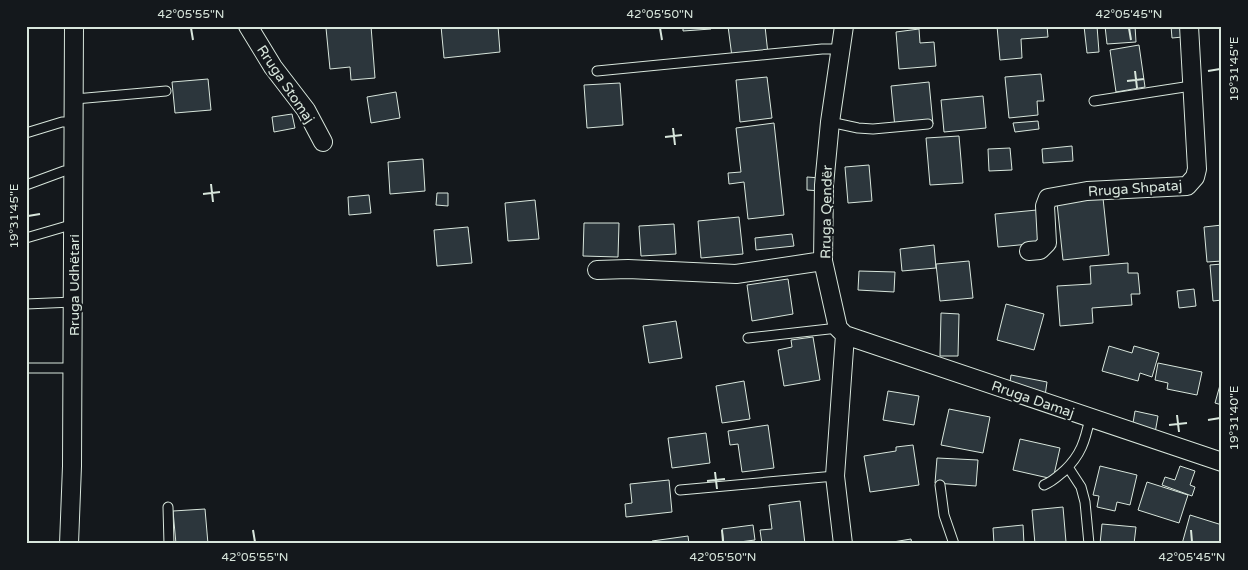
<svg xmlns="http://www.w3.org/2000/svg" width="1248" height="570" font-family="'Varela Round',sans-serif">
<rect width="100%" height="100%" fill="#14181c"/>
<path fill="#2c363c" stroke="#d8e6dc" d="M 345,26 L 371,26 L 375,78 L 351,80 L 350,67 L 330,69 L 326,28 Z
M 441,26 L 498,26 L 500,52 L 444,58 Z
M 683,26 L 710,26 L 711,29 L 683,31 Z
M 728,26 L 765,26 L 768,54 L 732,57 Z
M 997,26 L 1047,26 L 1048,37 L 1021,39 L 1022,58 L 1000,60 Z
M 1084,26 L 1097,26 L 1099,52 L 1087,53 Z
M 1105,26 L 1135,26 L 1136,42 L 1107,44 Z
M 1171,26 L 1183,26 L 1183,37 L 1172,38 Z
M 919,29 L 920,43 L 934,42 L 936,66 L 899,69 L 896,32 Z
M 1139,45 L 1145,87 L 1116,92 L 1110,50 Z
M 1041,74 L 1044,101 L 1037,101 L 1038,115 L 1009,118 L 1005,77 Z
M 767,77 L 772,118 L 740,122 L 736,80 Z
M 208,79 L 211,110 L 175,113 L 172,82 Z
M 929,82 L 933,124 L 895,128 L 891,86 Z
M 620,83 L 623,125 L 587,128 L 584,85 Z
M 396,92 L 400,118 L 371,123 L 367,97 Z
M 983,96 L 986,128 L 944,132 L 941,100 Z
M 292,114 L 295,128 L 274,132 L 272,117 Z
M 1038,121 L 1039,129 L 1015,132 L 1013,123 Z
M 774,123 L 784,215 L 748,219 L 744,182 L 729,184 L 728,173 L 741,172 L 736,128 Z
M 959,136 L 963,183 L 930,185 L 926,138 Z
M 1072,146 L 1073,161 L 1043,163 L 1042,149 Z
M 1010,148 L 1012,170 L 989,171 L 988,149 Z
M 423,159 L 425,191 L 390,194 L 388,162 Z
M 869,165 L 872,201 L 848,203 L 845,167 Z
M 807,177 L 821,178 L 821,191 L 807,190 Z
M 437,193 L 448,193 L 448,206 L 436,205 Z
M 369,195 L 371,213 L 349,215 L 348,197 Z
M 1103,198 L 1109,255 L 1063,260 L 1057,203 Z
M 535,200 L 539,239 L 508,241 L 505,203 Z
M 1037,210 L 1040,243 L 998,247 L 995,214 Z
M 739,217 L 743,254 L 701,258 L 698,221 Z
M 584,223 L 619,223 L 618,257 L 583,256 Z
M 674,224 L 676,254 L 641,256 L 639,226 Z
M 1222,225 L 1222,261 L 1207,262 L 1204,227 Z
M 468,227 L 472,263 L 437,266 L 434,230 Z
M 792,234 L 794,246 L 756,250 L 755,238 Z
M 934,245 L 936,268 L 902,271 L 900,249 Z
M 969,261 L 973,298 L 940,301 L 936,264 Z
M 1128,263 L 1128,273 L 1138,273 L 1140,294 L 1131,294 L 1132,305 L 1092,308 L 1093,323 L 1060,326 L 1057,286 L 1091,284 L 1090,266 Z
M 1222,264 L 1222,300 L 1213,301 L 1210,265 Z
M 859,271 L 895,272 L 894,292 L 858,290 Z
M 788,279 L 793,314 L 752,321 L 747,285 Z
M 1194,289 L 1196,306 L 1179,308 L 1177,291 Z
M 1006,304 L 1044,314 L 1034,350 L 997,340 Z
M 941,313 L 959,314 L 958,356 L 940,356 Z
M 676,321 L 682,358 L 649,363 L 643,326 Z
M 813,337 L 820,380 L 784,386 L 778,350 L 792,347 L 791,340 Z
M 1109,346 L 1132,353 L 1134,346 L 1159,353 L 1152,377 L 1140,373 L 1138,381 L 1102,371 Z
M 1158,363 L 1202,372 L 1197,395 L 1167,389 L 1168,383 L 1155,380 Z
M 1011,375 L 1047,382 L 1045,396 L 1009,389 Z
M 744,381 L 750,419 L 722,423 L 716,386 Z
M 1220,385 L 1222,385 L 1222,405 L 1215,403 Z
M 888,391 L 919,396 L 914,425 L 883,420 Z
M 949,409 L 990,417 L 983,453 L 941,445 Z
M 1135,411 L 1158,416 L 1155,433 L 1132,429 Z
M 768,425 L 774,468 L 742,472 L 738,444 L 730,445 L 728,431 Z
M 706,433 L 710,463 L 672,468 L 668,438 Z
M 1020,439 L 1060,448 L 1053,479 L 1013,470 Z
M 913,445 L 919,485 L 870,492 L 864,456 L 896,451 L 896,447 Z
M 937,458 L 978,460 L 976,486 L 935,483 Z
M 1100,466 L 1137,475 L 1130,505 L 1117,502 L 1115,511 L 1097,507 L 1099,496 L 1093,495 Z
M 1180,466 L 1195,471 L 1190,485 L 1195,487 L 1192,496 L 1162,485 L 1165,477 L 1175,480 Z
M 669,480 L 672,512 L 626,517 L 625,504 L 632,503 L 630,484 Z
M 1147,482 L 1188,495 L 1179,523 L 1138,510 Z
M 800,501 L 805,544 L 762,544 L 760,530 L 772,529 L 769,505 Z
M 1063,507 L 1066,542 L 1035,544 L 1032,510 Z
M 205,509 L 208,544 L 176,544 L 173,511 Z
M 1190,515 L 1222,525 L 1222,544 L 1182,544 Z
M 1102,524 L 1136,527 L 1134,544 L 1100,544 Z
M 753,525 L 755,540 L 724,544 L 722,529 Z
M 1023,525 L 1024,544 L 994,544 L 993,528 Z
M 688,536 L 689,544 L 652,544 L 652,541 Z
M 911,539 L 912,544 L 881,544 Z"/>
<g fill="none" stroke-linecap="round" stroke-linejoin="round">
<g stroke="#d8e6dc" stroke-width="11">
<path id="service" d="M 597,71 L 822,49 L 841,49
M 75,99 L 166,91
M 1094,101 L 1191,86
M 830,122 L 858,128 L 873,129 L 928,124
M 26,133 L 62,122 L 75,122
M 26,185 L 64,171 L 74,171
M 26,238 L 74,224
M 26,304 L 73,302
M 748,338 L 838,328
M 26,368 L 73,368
M 1068,467 L 1081,487 L 1085,502 L 1089,544
M 940,485 L 944,515 L 954,544
M 1044,485 C 1052,482 1057,477 1064,471 C 1081,455 1085,441 1090,418
M 680,490 L 835,476
M 168,507 L 169,544"/>
</g>
<g stroke="#d8e6dc" stroke-width="20">
<path id="minor" d="M 248,26 L 273,67 L 306,110 L 323,142
M 1029,251 L 1040,250 L 1047,243 L 1045,206 L 1048,198 L 1087,191 L 1187,186 L 1195,177 L 1197,169 L 1189,26
M 597,270 L 628,269 L 736,274 L 823,261
M 845,335 L 1222,462
M 69,544 L 72,466 L 74,26
M 843,544 L 835,476 L 845,335 L 838,328 L 823,261 L 824,185 L 830,122 L 844,26"/>
</g>
<use href="#service" stroke="#14181c" stroke-width="9"/>
<use href="#minor" stroke="#14181c" stroke-width="18"/>
</g>
<path fill="none" stroke="#d8e6dc" stroke-width="2" d="M 191,28 L 193,40M 660,28 L 662,40M 1129,28 L 1131,40M 1135,71 L 1137,88M 1208,71 L 1220,69M 1127,81 L 1144,79M 673,128 L 675,145M 665,137 L 682,135M 211,184 L 213,202M 203,194 L 220,192M 28,216 L 40,214M 1177,415 L 1179,432M 1208,420 L 1220,418M 1169,425 L 1187,423M 715,472 L 717,489M 707,481 L 725,479M 253,530 L 255,542M 722,530 L 723,542M 1191,530 L 1192,542"/>
<g text-anchor="middle" stroke-width="4" stroke-linejoin="round" paint-order="stroke">
<g font-size="14" fill="#d8e6dc" stroke="#14181c">
<text transform="translate(286 84) rotate(56)" y="5">Rruga Stomaj</text>
<text transform="translate(1135 188) rotate(-4)" y="5">Rruga Shpataj</text>
<text transform="translate(826 212) rotate(-89)" y="5">Rruga Qendër</text>
<text transform="translate(74 285) rotate(-90)" y="5">Rruga Udhëtari</text>
<text transform="translate(1033 399) rotate(19)" y="5">Rruga Damaj</text>
</g>
</g>
<rect width="1248" height="570" fill="none" stroke="#14181c" stroke-width="55"/>
<rect x="28" y="28" width="1192" height="514" fill="none" stroke="#d8e6dc" stroke-width="2"/>
<g font-size="12" text-anchor="middle" fill="#d8e6dc">
<text x="191" y="18">42°05'55"N</text>
<text x="660" y="18">42°05'50"N</text>
<text x="1129" y="18">42°05'45"N</text>
<text transform="translate(1234 69) rotate(-90)" y="4">19°31'45"E</text>
<text transform="translate(14 216) rotate(-90)" y="4">19°31'45"E</text>
<text transform="translate(1234 418) rotate(-90)" y="4">19°31'40"E</text>
<text x="255" y="561">42°05'55"N</text>
<text x="723" y="561">42°05'50"N</text>
<text x="1192" y="561">42°05'45"N</text>
</g>
</svg>
